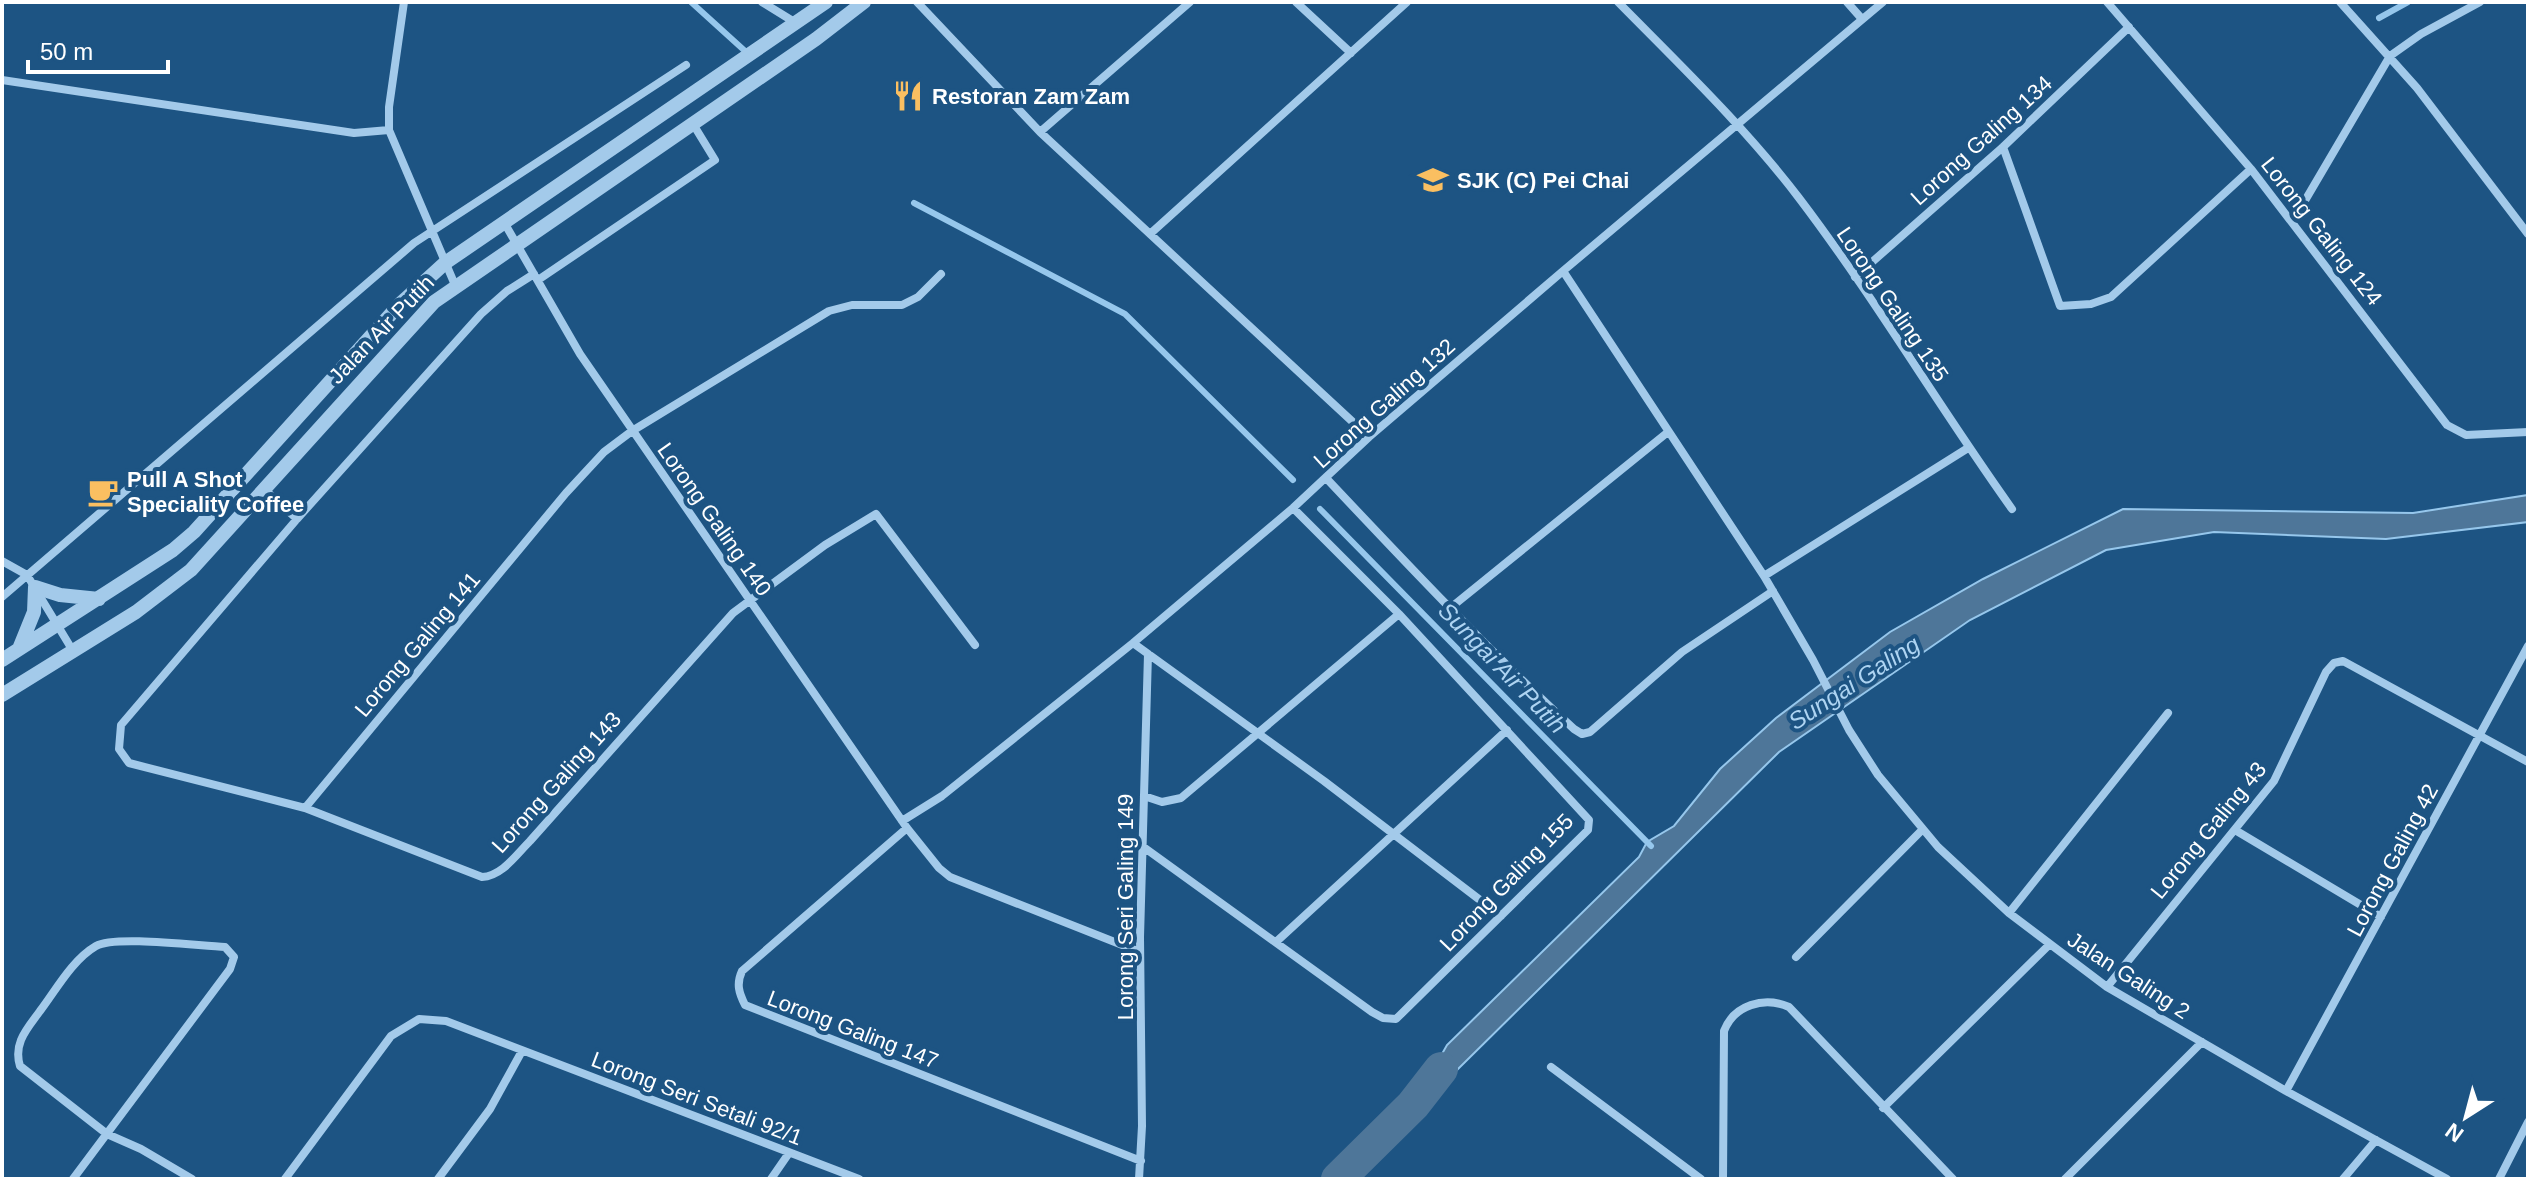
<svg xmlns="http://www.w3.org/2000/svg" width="2530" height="1181" font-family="Arial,sans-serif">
<rect width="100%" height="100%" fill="#1d5483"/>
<path fill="#4e7699" stroke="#96c7ec" stroke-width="2" d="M 2528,495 L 2528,522 L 2386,539 L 2214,532 L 2106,550 L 1970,620 L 1779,752 L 1456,1071 L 1413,1105 L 1447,1045 L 1639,857 L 1647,842 L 1674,826 L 1720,769 L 1776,718 L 1890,632 L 1983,579 L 2123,509 L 2413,513 Z"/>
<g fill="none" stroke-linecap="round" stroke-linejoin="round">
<path stroke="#96c7ec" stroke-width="6" d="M 691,2 L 745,51
M 2379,18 L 2408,2
M 914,203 L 1125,314 L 1293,480
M 1320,509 L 1651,846"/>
<path stroke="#4e7699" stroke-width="34" d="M 1338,1179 L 1413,1105 L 1441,1069"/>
<path stroke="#a3caea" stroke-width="8" d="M 404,2 L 389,107 L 389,130 L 455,285
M 762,2 L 796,23
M 917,2 L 1040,132 L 1369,437
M 1296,2 L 1351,53
M 1618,2 C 1680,65 1745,127 1799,198 C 1875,298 1939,407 2012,509
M 1847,2 L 1862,19
M 2107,2 L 2251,169 L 2447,425 L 2466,435 L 2528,432
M 2340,2 L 2417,88 L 2528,234
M 2,80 L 354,133 L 389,130
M 1040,132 L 1190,2
M 2003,147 L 2060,306 L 2091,304 L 2111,297 L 2251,169
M 2293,221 L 2390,56 L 2421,34 L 2480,2
M 505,224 L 580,354 L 907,828 L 939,868 L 950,877 L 1140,952
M 1150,234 L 1407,2
M 1563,271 L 1764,576 L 1813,660 L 1849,730 L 1878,775 L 1938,847 L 2009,913 L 2107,987 L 2286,1091 L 2447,1179
M 534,274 L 507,291 L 481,314 L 297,519 L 121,725 L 119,749 L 129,763 L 305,808 L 482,877 C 502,876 516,855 530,841 L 733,613 L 825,545 L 876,514 L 975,645
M 1855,277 L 2003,147 L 2129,27
M 538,280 L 715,160 L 693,124
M 1326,478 C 1407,564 1487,649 1574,729 L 1582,734 L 1590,732 L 1682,652 L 1773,591
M 264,489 L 297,519
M 2,561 L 27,575 L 73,651
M 1764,576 L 1968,448
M 2,597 L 414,243 L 686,65
M 1449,609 L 1668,432
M 1133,643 L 1324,781 L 1501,916
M 1144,796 L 1162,802 L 1181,798 L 1399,614
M 305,808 L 566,493 L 604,452 L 632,431 L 829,311 L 852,305 L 902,305 L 918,297 L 941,274
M 902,821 L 942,796 L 1133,643 L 1293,508 L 1369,437 L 1563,271 L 1883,2
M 907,828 L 742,971 C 736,984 739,993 745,1005 L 1141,1161
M 2235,830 L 2381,917
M 1142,846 L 1372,1012 L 1383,1018 L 1396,1019 L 1588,830 L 1589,820 L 1399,614 L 1293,508
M 2009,913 L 2168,713
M 1276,942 L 1507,730
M 1796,957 L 1922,830
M 2107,987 L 2274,781 L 2326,672 L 2334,663 L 2343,661 L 2528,762
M 1551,1067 L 1701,1179
M 2286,1091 L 2528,646
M 1883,1108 L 2049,945
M 73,1179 L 230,969 L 234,957 L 225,947 C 199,946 115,935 96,946 C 72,960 56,990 40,1011 C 27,1029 13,1043 20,1066 L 107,1134 L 141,1149 L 192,1179
M 285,1179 L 391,1036 L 419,1019 L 446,1021 L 859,1179
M 438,1179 L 490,1109 L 522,1051
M 771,1179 L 789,1153
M 1139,1179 L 1142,1126 L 1140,937 L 1148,654
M 1723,1179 L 1724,1031 C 1734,1005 1764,996 1789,1007 L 1953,1179
M 2065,1179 L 2202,1042
M 2343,1179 L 2376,1140
M 2499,1179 L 2528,1122"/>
<path stroke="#a3caea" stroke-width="14" d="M 19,649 L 34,612 L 35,587 L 60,595 L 99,599
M 2,660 L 173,550 L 194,532 L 400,304 L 445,263 L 826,2
M 2,695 L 136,612 L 191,570 L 434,302 L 816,39 L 864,2"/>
</g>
<defs>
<g id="restaurant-bare" transform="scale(2.4)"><path d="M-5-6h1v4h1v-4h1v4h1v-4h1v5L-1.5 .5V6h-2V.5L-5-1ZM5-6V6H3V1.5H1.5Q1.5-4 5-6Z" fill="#fabf61" stroke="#1d5483" stroke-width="2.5" paint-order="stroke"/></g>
<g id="school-bare" transform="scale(2.4)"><path d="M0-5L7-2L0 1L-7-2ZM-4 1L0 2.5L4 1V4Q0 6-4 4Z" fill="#fabf61" stroke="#1d5483" stroke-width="2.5" paint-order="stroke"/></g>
<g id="cafe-bare" transform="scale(2.4)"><path d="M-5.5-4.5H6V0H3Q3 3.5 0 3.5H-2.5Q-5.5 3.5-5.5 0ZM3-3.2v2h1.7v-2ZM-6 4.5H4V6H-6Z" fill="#fabf61" stroke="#1d5483" stroke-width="2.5" paint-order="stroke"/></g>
</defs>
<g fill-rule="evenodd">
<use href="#restaurant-bare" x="908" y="96"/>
<use href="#school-bare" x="1433" y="180"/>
<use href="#cafe-bare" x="103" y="492"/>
</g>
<g text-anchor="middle" stroke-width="8" stroke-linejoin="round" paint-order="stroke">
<g font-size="22" font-weight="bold" fill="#fff" stroke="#1d5483" text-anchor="start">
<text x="932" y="104">Restoran Zam Zam</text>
<text x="1457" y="188">SJK (C) Pei Chai</text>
<text x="127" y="487">Pull A Shot<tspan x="127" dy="25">Speciality Coffee</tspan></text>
</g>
<g font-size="22" fill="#fff" stroke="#1d5483">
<text transform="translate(1981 140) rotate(-42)" y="8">Lorong Galing 134</text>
<text transform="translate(2322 231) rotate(52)" y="8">Lorong Galing 124</text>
<text transform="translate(1893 304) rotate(56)" y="8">Lorong Galing 135</text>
<text transform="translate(381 329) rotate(-46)" y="8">Jalan Air Putih</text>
<text transform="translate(1384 403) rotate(-42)" y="8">Lorong Galing 132</text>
<text transform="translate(715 519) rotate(55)" y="8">Lorong Galing 140</text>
<text transform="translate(417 644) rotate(-50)" y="8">Lorong Galing 141</text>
<text transform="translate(556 782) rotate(-48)" y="8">Lorong Galing 143</text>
<text transform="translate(2208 830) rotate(-51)" y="8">Lorong Galing 43</text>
<text transform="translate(2392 860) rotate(-62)" y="8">Lorong Galing 42</text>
<text transform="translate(1506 882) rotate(-46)" y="8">Lorong Galing 155</text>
<text transform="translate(1125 907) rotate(-90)" y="8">Lorong Seri Galing 149</text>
<text transform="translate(2129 975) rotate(33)" y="8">Jalan Galing 2</text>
<text transform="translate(853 1029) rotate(21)" y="8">Lorong Galing 147</text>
<text transform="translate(697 1098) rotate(21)" y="8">Lorong Seri Setali 92/1</text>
</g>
<g font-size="24" font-style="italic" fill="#aed4f2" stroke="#1d5483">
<text transform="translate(1502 668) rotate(46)" y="8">Sungai Air Putih</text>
<text transform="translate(1854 683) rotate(-33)" y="8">Sungai Galing</text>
</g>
</g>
<rect width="2530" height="1181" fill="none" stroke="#ffffff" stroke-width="8"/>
<g transform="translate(2466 1117) rotate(216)" stroke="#1d5483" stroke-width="6" paint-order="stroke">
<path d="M0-6L14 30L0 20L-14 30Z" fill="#ffffff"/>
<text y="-12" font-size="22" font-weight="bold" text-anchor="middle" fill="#ffffff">N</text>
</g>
<path d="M28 60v12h140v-12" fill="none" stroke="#ffffff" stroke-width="4"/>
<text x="40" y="60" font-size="24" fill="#ffffff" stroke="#1d5483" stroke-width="6" paint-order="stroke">50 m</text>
</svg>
